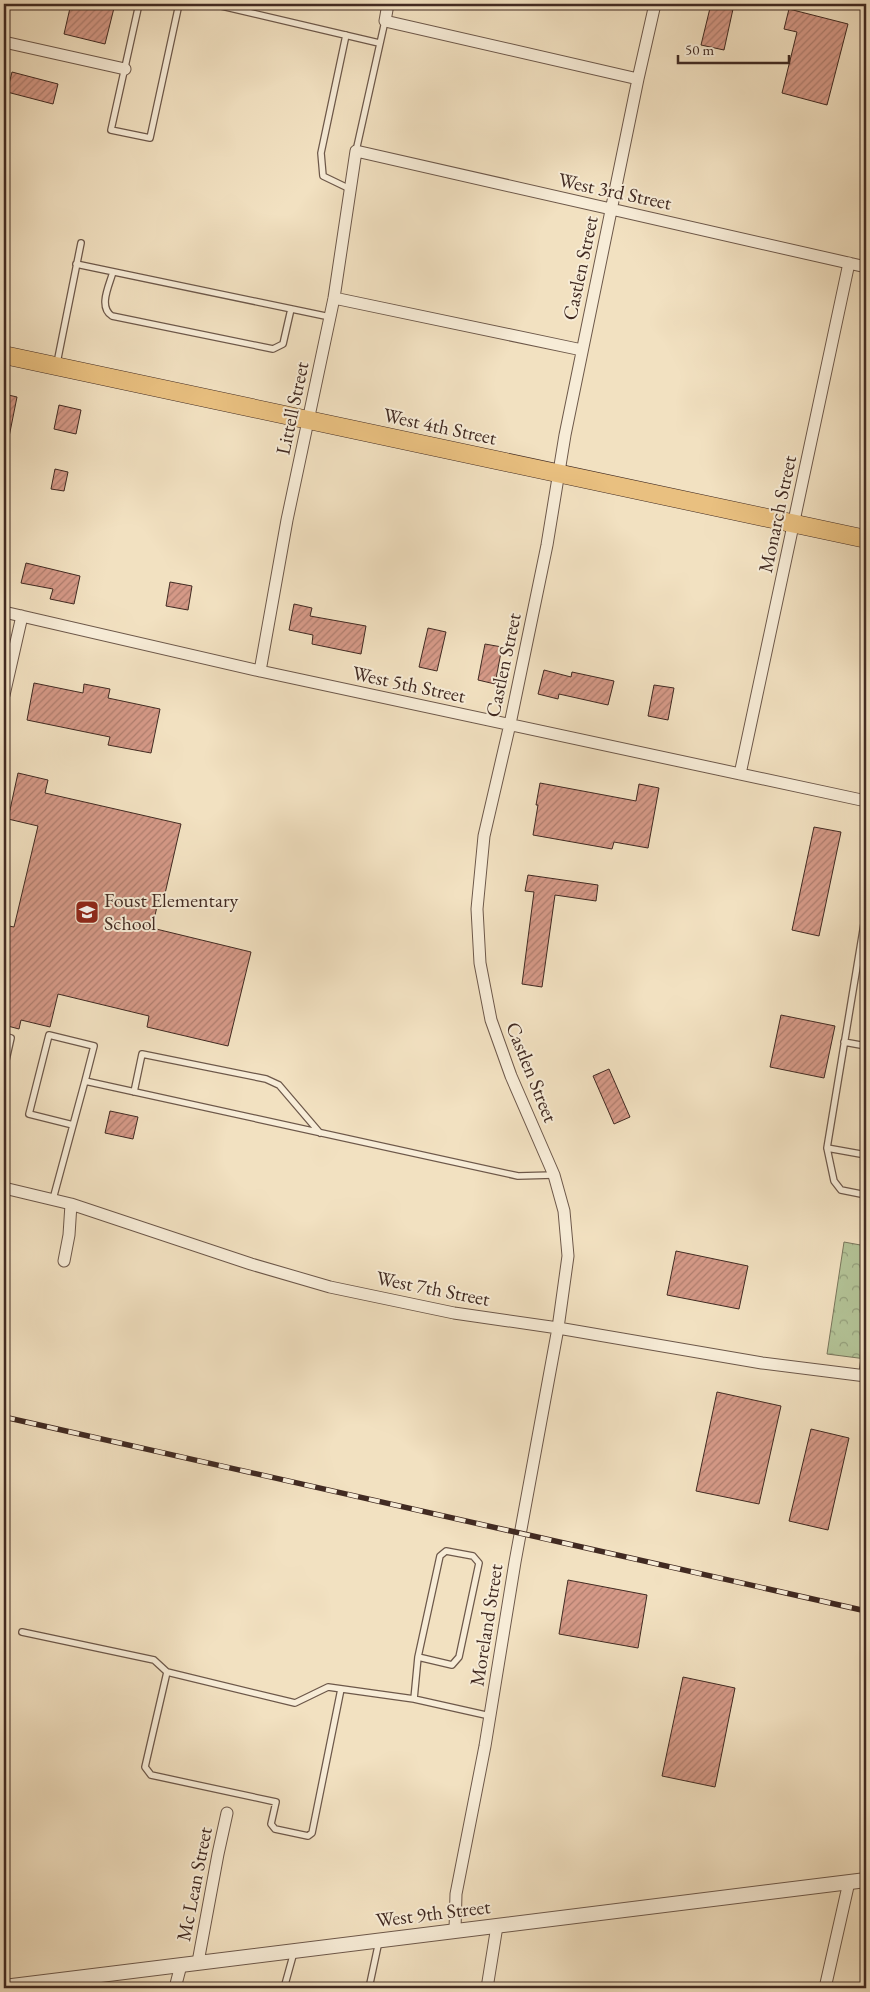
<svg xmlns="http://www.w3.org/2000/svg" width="870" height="1992" font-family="'EB Garamond',serif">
<defs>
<pattern id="park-crowns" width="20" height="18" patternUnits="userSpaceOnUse" patternTransform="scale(1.25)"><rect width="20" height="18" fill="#b4c498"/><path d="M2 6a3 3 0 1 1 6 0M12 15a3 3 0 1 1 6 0" fill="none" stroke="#949f7c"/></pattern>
<pattern id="building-hatch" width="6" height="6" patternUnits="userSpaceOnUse" patternTransform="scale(1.25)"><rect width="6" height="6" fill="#d59987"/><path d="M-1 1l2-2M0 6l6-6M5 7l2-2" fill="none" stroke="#ae7d6e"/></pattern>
</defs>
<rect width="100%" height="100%" fill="#f2e1c1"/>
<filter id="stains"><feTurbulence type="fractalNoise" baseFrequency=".004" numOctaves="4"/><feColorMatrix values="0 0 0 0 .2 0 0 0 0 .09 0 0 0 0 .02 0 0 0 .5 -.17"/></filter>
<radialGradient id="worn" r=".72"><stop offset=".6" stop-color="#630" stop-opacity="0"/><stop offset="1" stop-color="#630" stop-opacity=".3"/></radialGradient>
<path fill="url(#park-crowns)" stroke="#7a775d" d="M 844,1242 L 866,1246 L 866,1359 L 827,1354 Z"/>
<path fill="url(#building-hatch)" stroke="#412a22" d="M 73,4 L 115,4 L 105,44 L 64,34 L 70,8 L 73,9 Z
M 711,4 L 733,9 L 724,50 L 701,45 Z
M 789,9 L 848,24 L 827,105 L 782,93 L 797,32 L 784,29 Z
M 12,72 L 58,84 L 53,104 L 7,92 Z
M 4,394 L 17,397 L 9,437 L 4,437 Z
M 59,405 L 81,410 L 76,434 L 54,429 Z
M 55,469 L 68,472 L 64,491 L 51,489 Z
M 26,563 L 80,576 L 74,604 L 50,599 L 53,589 L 21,583 Z
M 170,582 L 192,586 L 188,610 L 166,606 Z
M 294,604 L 312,608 L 310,616 L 366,626 L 361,654 L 312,644 L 313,635 L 289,630 Z
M 428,628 L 446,632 L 437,671 L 419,667 Z
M 485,644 L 502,647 L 495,684 L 478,680 Z
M 544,670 L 571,677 L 572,672 L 614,681 L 608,705 L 559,694 L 558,699 L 538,694 Z
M 34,683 L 83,693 L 84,684 L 110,689 L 108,698 L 160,709 L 151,753 L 108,745 L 110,737 L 27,720 Z
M 654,685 L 674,688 L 668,720 L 648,716 Z
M 18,773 L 48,780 L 45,793 L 181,824 L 164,898 L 159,898 L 152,928 L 251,952 L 228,1046 L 147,1027 L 149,1016 L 58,994 L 50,1027 L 21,1020 L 19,1029 L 4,1025 L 4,925 L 14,927 L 38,826 L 8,819 Z
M 540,783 L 636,801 L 639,784 L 659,788 L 648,848 L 614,842 L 612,849 L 533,835 L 538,805 L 536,805 Z
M 814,827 L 841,832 L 819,936 L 792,930 Z
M 528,875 L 598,885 L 596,901 L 555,895 L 542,987 L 522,984 L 534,892 L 525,891 Z
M 781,1015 L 835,1026 L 824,1078 L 770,1067 Z
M 609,1069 L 630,1117 L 614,1124 L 593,1076 Z
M 110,1111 L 138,1117 L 133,1139 L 105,1133 Z
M 676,1251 L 748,1266 L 739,1309 L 667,1295 Z
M 717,1392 L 781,1406 L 759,1504 L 696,1491 Z
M 811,1429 L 849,1438 L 828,1530 L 789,1521 Z
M 568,1580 L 647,1595 L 638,1648 L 559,1634 Z
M 683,1677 L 735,1688 L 715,1787 L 662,1776 Z"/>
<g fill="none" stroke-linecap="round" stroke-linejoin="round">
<g stroke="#6d584a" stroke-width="8">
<path id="service" d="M 139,4 L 111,130 L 150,138 L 179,4
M 213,4 L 379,43
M 346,35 L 321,153 L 323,176 L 350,189
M 356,151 L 385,21
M 76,264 L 330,317
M 113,272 C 109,286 98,307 112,316 L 273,349 L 283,344 L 291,309
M 57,363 L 81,243
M 866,912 L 827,1148 L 834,1181 L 841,1190 L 866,1195
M 4,1036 L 11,1038 L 4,1069
M 844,1042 L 866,1046
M 134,1092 L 142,1054 L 266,1079 L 279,1085 L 320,1133
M 73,1125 L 29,1114 L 49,1035 L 94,1046 L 85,1081
M 827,1148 L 866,1155
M 53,1199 L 85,1081 L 518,1176 L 554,1175
M 862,1376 L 866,1347
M 22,1632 L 154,1660 L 167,1672 L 295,1703 L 328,1687 L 414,1699 L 490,1716
M 167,1672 L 145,1767 L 151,1775 L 276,1802 L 271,1824 L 275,1829 L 308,1836 L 312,1833 L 341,1689
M 414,1699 L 418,1657 L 440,1556 L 446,1551 L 473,1556 L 479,1563 L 459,1657 L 452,1665 L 418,1657
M 284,1988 L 294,1952
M 369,1988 L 379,1941"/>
</g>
<g stroke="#6d584a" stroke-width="13">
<path id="minor" d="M 388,4 L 385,21 L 638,79
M 4,42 L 125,69
M 334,298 L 582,350
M 4,612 L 260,671 L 866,801
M 260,671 L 287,520 L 334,298 L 356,151 C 526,191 696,227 866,267
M 4,695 L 22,616
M 740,774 L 849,263
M 4,1188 L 71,1204 L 251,1264 L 330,1287 L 454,1313 L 558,1328 L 762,1363 L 866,1376
M 64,1261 L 69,1235 L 71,1204
M 455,1930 L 456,1894 L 485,1746 L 515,1562 L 558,1328 L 568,1256 L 564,1211 L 554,1175 L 511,1076 L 491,1020 L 480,963 L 477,909 L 484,836 L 510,724 L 547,545 L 565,435 L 638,79 L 655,4
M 198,1962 L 218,1854 L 227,1813
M 175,1988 L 181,1965
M 487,1988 L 497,1926
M 825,1988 L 849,1882"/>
</g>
<g stroke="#6d584a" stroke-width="16">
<path id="tertiary" d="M 4,1987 L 866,1880"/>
</g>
<g stroke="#412a22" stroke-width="19">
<path id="primary" d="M 4,355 L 866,539"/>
</g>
<use href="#service" stroke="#f7ecd7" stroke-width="5.5"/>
<use href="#minor" stroke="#f7ecd7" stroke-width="11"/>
<use href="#tertiary" stroke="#f7ecd7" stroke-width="14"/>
<use href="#primary" stroke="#e9c080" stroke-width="18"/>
<g stroke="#412a22" stroke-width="5.5">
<path id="rail" d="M 4,1417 L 866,1611"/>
</g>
<use href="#rail" stroke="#f7ecd7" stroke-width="4" stroke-dasharray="11" stroke-linecap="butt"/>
</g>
<defs>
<g id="school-square" transform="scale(1.25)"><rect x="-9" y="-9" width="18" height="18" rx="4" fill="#8f2418" stroke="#f7ecd7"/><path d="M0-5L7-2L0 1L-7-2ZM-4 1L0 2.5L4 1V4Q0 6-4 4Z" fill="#fff"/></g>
</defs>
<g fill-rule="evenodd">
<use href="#school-square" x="87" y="912"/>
</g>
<g text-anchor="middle" stroke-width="4" stroke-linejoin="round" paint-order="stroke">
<g font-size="20" fill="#412a22" stroke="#f7ecd7">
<text transform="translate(615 191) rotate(12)" y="7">West 3rd Street</text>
<text transform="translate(580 268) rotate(-78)" y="7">Castlen Street</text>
<text transform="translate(292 408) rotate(-78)" y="7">Littell Street</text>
<text transform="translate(440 426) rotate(12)" y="7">West 4th Street</text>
<text transform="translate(777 514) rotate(-78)" y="7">Monarch Street</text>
<text transform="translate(503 665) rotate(-78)" y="7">Castlen Street</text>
<text transform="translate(409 684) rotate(12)" y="7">West 5th Street</text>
<text transform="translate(532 1072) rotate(68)" y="7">Castlen Street</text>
<text transform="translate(433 1288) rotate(11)" y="7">West 7th Street</text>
<text transform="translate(486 1625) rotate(-81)" y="7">Moreland Street</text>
<text transform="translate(194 1884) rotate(-79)" y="7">Mc Lean Street</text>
<text transform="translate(433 1913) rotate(-7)" y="7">West 9th Street</text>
</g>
<g font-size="20" fill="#412a22" stroke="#f7ecd7" text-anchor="start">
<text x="104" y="907">Foust Elementary<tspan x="104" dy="23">School</tspan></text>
</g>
</g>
<rect width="870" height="1992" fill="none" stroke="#f2e1c1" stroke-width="20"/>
<rect x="5" y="5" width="860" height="1982" fill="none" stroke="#412a22" stroke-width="2.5"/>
<rect x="10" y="10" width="850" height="1972" fill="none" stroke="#412a22"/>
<path d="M678 55v8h111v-8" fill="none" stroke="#412a22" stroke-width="2.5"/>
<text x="685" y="55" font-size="15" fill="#412a22" stroke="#f7ecd7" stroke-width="4" paint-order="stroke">50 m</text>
<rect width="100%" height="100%" filter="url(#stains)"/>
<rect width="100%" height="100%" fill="url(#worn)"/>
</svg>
